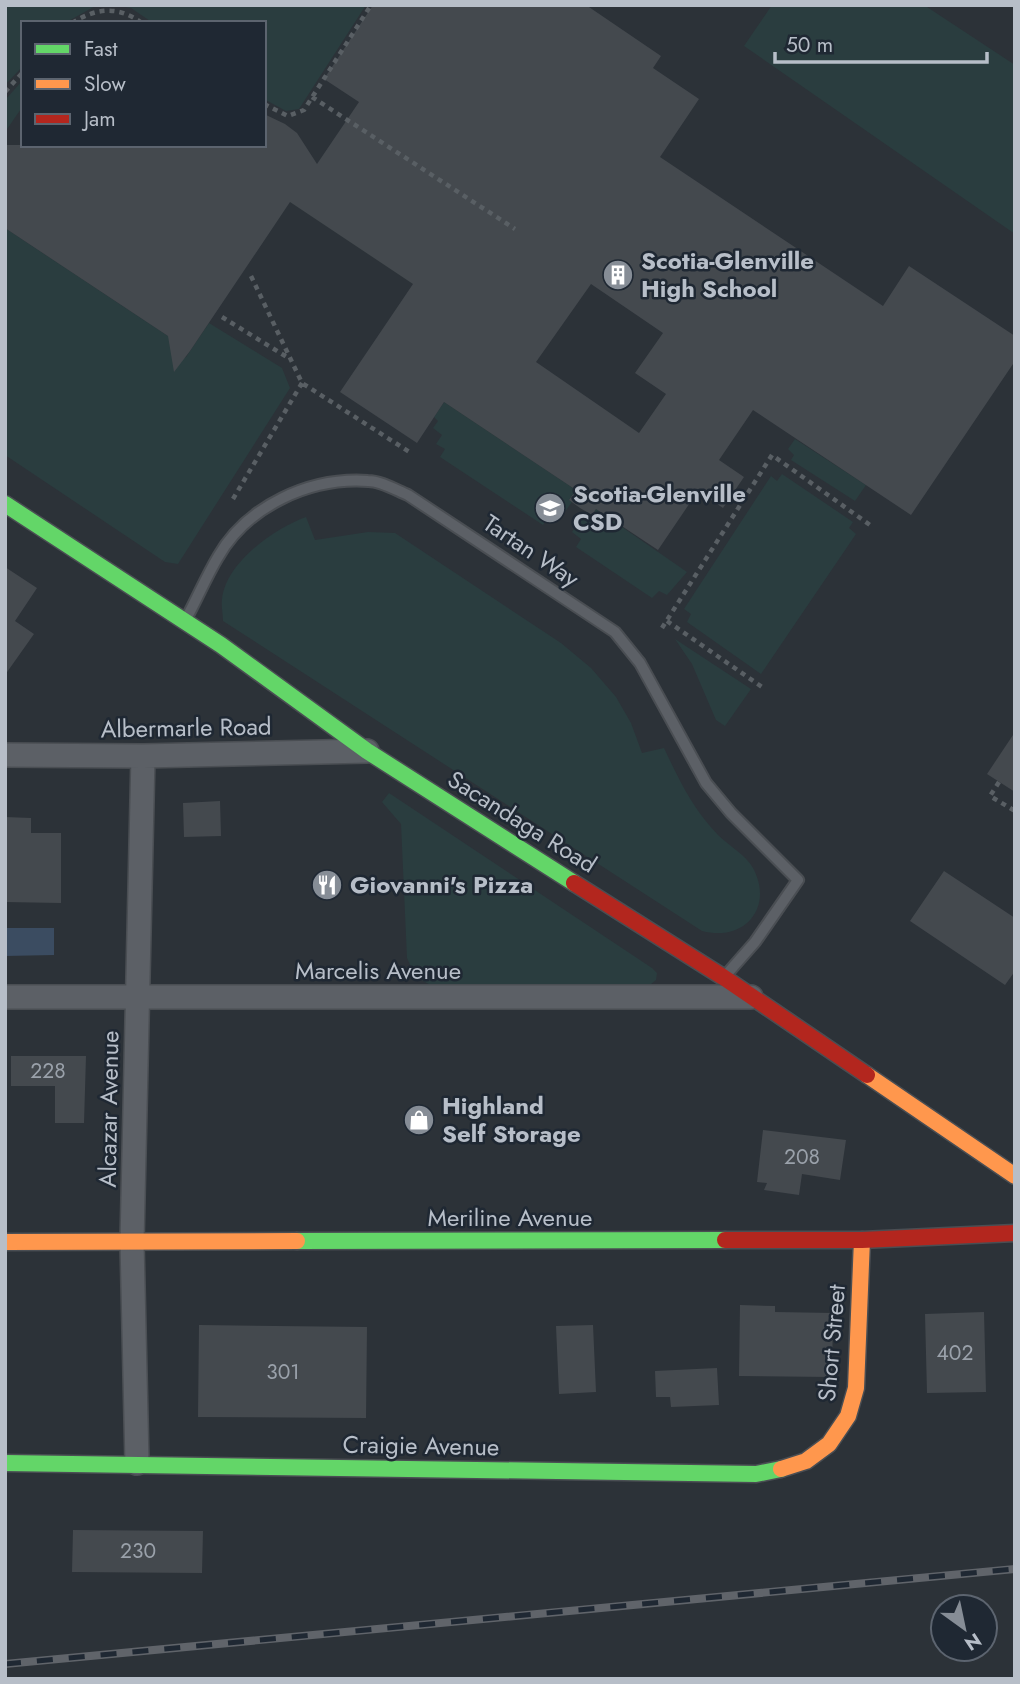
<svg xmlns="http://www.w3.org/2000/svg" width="1020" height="1684" font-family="Jost,sans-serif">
<rect width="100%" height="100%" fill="#2c3238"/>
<path fill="#2a3d3f" d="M 5,5 L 97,5 L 65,23 L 23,23 L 23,66 L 5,85 Z
M 114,5 L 366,5 L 299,109 L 286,111 L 264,99 L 264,23 L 153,23 L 131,8 Z
M 772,5 L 924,5 L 1015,65 L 1015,234 L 744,46 Z
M 23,80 L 23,106 L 5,132 L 5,100 Z
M 5,228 L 174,340 C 168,351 172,362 186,357 L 209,323 L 282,368 L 290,388 L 178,564 L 165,562 L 5,455 Z
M 444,402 L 576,490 L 569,500 L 572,502 L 558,521 L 549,516 L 543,525 L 440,457 L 445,449 L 436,444 L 442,435 L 433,428 L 438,421 L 434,417 Z
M 795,439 L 866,485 L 855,501 L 791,460 L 794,455 L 788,449 Z
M 782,474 L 853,522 L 849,528 L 856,534 L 761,674 L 687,622 L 691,614 L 684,609 L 771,476 L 777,481 Z
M 596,509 L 687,572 L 667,595 L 659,591 L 652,598 L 576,547 L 581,539 L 572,532 L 586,512 L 592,515 Z
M 306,517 L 315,540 L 368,532 L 395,533 L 561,643 L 591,668 L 616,697 L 631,723 L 642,753 L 664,748 C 679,780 693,809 718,835 C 728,845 746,855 753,868 C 774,907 745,942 702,931 L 223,621 C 223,614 221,606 222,599 C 226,562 275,528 306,517 Z
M 675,639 L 751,689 L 725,726 L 716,720 L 692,664 Z
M 389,793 L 652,968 L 657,973 L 656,980 L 651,984 L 436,986 C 420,983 413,972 407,958 L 401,824 L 382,802 Z"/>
<path fill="#3b4c61" d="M 5,928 L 54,928 L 54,955 L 5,956 Z"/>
<path fill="#44494e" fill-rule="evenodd" d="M 373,5 L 586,5 L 661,56 L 653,68 L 699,99 L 660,157 L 883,306 L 909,266 L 1015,336 L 1015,361 L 911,515 L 753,410 L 719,460 L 744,477 L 723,508 L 698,491 L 658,550 L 596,509 L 592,515 L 580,508 L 569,500 L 576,490 L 444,402 L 417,443 L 340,392 L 413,284 L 290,202 L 190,351 L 174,372 L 168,336 L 5,228 L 5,145 L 264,145 L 264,114 L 285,124 L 297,133 L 317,164 L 359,102 L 324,79 ZM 591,284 L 663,333 L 635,373 L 666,394 L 639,433 L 536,362 Z
M 5,567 L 37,588 L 15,621 L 34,634 L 5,675 Z
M 1015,732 L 1015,792 L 987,774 Z
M 220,801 L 221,836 L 184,837 L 183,803 Z
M 5,817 L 31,818 L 31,833 L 61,833 L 61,903 L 5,902 Z
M 944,871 L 1015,918 L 1015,971 L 1005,985 L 910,921 Z
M 11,1056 L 86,1056 L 84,1123 L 55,1123 L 55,1086 L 11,1086 Z
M 763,1130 L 846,1140 L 840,1180 L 802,1174 L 799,1195 L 764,1190 L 767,1183 L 757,1182 Z
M 740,1305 L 775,1306 L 775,1312 L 833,1313 L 832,1377 L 739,1376 Z
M 984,1312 L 986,1392 L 927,1393 L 925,1314 Z
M 199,1325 L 367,1327 L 366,1418 L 198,1417 Z
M 593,1325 L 596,1392 L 559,1394 L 556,1326 Z
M 717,1368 L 719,1405 L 671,1407 L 670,1397 L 656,1397 L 655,1371 Z
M 73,1530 L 203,1531 L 202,1573 L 72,1572 Z"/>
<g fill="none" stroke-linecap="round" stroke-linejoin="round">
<g stroke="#4a4e53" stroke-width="14">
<path id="lane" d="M 186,619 C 197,599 206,577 218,557 C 247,506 310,477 368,481 C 381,481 396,490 408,495 L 615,632 L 640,663 L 706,783 L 731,813 L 798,880 L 755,942 L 726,975"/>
</g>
<g stroke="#4a4e53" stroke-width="26">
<path id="street" d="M 5,755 L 143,756 L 367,751
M 5,997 L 751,997
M 137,1463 L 132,1242 L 143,756"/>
</g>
<g stroke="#4a4e53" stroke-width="19">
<path id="fast" d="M 5,504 L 221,645 L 367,751 L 574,883
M 297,1241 L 725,1240
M 5,1463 L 756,1474 L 781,1469"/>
</g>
<g stroke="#4a4e53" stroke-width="19">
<path id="slow" d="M 867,1075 L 1015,1176
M 5,1242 L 297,1241
M 781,1469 L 806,1461 L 829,1444 L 848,1416 L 856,1388 L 862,1240"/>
</g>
<g stroke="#4a4e53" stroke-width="19">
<path id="jam" d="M 574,883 L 723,977 L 867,1075
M 725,1240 L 862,1240 L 1015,1233"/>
</g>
<path stroke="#595f64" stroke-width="4.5" stroke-dasharray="5 5" stroke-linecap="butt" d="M 72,23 C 98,7 118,6 142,23
M 5,92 L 23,72
M 312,97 L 515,229
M 264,104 L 288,116 L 304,110 L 371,5
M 251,276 L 302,383 L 411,453
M 222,317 L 290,359
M 233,499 L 302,383
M 667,621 L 762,687
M 662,628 L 772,455 L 870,525
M 999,782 L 990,796 L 1015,811"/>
<use href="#lane" stroke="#5c6066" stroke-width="10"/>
<use href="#street" stroke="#5c6066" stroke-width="23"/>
<use href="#fast" stroke="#63d668" stroke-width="16"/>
<use href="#slow" stroke="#ff974d" stroke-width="16"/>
<use href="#jam" stroke="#b3261e" stroke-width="16"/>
<g stroke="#60646a" stroke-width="8">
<path id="rail" d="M 5,1664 L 1015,1569"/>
</g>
<use href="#rail" stroke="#1f2833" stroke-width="5" stroke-dasharray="16" stroke-linecap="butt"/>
</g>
<defs>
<g id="building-disc" transform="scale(1.575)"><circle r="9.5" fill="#868d96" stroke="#1f2833"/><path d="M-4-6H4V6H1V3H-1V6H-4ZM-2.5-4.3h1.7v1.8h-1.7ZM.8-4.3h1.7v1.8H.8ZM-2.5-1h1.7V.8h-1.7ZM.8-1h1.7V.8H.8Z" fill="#fff"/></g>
<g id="school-disc" transform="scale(1.575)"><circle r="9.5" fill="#868d96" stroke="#1f2833"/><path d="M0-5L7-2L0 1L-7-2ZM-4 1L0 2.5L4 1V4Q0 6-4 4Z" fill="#fff"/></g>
<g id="restaurant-disc" transform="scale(1.575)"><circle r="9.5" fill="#868d96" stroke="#1f2833"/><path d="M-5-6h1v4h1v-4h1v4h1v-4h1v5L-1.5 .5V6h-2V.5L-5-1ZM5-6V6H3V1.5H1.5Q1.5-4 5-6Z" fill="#fff"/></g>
<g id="shop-disc" transform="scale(1.575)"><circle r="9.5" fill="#868d96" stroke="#1f2833"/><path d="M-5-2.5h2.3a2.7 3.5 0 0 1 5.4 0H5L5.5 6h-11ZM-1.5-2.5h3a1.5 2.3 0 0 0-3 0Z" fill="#fff"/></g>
</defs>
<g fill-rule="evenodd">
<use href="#building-disc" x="618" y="275"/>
<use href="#school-disc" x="550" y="508"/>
<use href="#restaurant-disc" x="327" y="885"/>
<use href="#shop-disc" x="419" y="1120"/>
</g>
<g text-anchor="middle" stroke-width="5" stroke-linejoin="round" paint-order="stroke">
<g font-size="21" fill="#9aa1aa">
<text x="48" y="1078">228</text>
<text x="802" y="1164">208</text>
<text x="955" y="1360">402</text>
<text x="283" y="1379">301</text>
<text x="138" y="1558">230</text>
</g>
<g font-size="24" font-weight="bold" fill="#b7bec8" stroke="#1f2833" text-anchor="start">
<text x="641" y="269">Scotia-Glenville<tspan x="641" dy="28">High School</tspan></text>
<text x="573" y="502">Scotia-Glenville<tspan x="573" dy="28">CSD</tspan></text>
<text x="350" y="893">Giovanni's Pizza</text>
<text x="442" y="1114">Highland<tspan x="442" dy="28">Self Storage</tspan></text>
</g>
<g font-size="24" fill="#b7bec8" stroke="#1f2833">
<text transform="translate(531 551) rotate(34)" y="8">Tartan Way</text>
<text transform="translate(186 728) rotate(-1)" y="8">Albermarle Road</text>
<text transform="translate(522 822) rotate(32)" y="8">Sacandaga Road</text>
<text x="378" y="979">Marcelis Avenue</text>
<text transform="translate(109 1109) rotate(-89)" y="8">Alcazar Avenue</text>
<text x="510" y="1226">Meriline Avenue</text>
<text transform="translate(832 1343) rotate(-85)" y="8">Short Street</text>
<text transform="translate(421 1446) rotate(1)" y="8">Craigie Avenue</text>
</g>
</g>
<rect width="1020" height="1684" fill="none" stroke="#b7bec8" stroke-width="14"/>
<rect x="21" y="21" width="245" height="126" fill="#1f2833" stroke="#5c646f" stroke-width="2"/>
<rect x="35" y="44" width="35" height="10" fill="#63d668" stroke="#5c646f" stroke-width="2"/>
<text x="84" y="56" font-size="21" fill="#b7bec8">Fast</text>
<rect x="35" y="79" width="35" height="10" fill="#ff974d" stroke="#5c646f" stroke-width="2"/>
<text x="84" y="91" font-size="21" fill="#b7bec8">Slow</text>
<rect x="35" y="114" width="35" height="10" fill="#b3261e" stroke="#5c646f" stroke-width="2"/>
<text x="84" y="126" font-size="21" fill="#b7bec8">Jam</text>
<g transform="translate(964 1628) rotate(147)"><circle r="33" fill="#1f2833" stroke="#5c646f" stroke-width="2"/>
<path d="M0-5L12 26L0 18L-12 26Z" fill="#868d96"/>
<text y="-10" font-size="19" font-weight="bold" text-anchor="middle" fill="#b7bec8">N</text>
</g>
<path d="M775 52v10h212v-10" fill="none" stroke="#b7bec8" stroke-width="3.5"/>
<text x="786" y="52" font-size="21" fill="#b7bec8" stroke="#1f2833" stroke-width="5" paint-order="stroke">50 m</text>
</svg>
